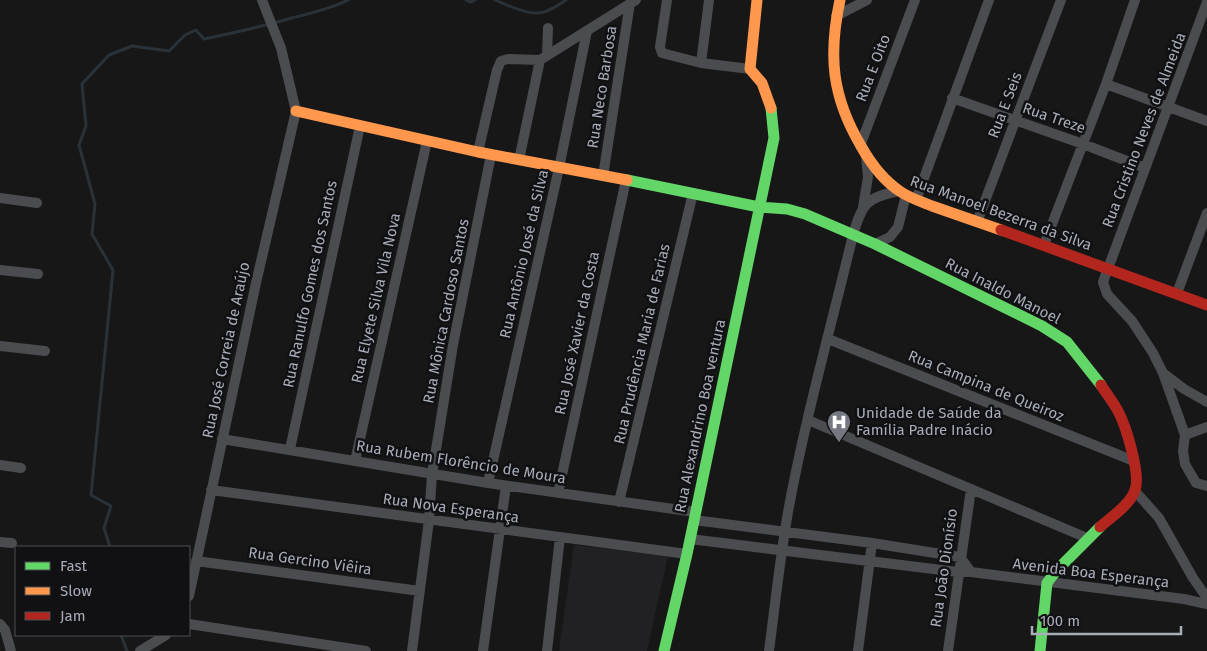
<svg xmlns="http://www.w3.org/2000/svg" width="1207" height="651" font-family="'Fira Sans',sans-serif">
<rect width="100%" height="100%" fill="#171717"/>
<path fill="#212123" d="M 574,545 L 668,556 L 647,651 L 559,651 Z"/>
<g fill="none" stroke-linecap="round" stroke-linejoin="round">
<path stroke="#2a3239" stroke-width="3" d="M 466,0 L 470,2 L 475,0
M 495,0 C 504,4 528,14 537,13 C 547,13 559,5 566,0
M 110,547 L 104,528 L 111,506 L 91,495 L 113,270 L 92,234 L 95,204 L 79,145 L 86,126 L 82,84 L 109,55 L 132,46 L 169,51 L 185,35 L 196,30 L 204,39 C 234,33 263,26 292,18 C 311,13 331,9 348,0
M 121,635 L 127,651"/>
<path stroke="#4b4c50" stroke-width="10" d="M 667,0 L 660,47 L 662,53 L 701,63 L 750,69
M 1207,2 L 1103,282 L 1107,294 L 1132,321 L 1153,353 L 1163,373 L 1184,389 L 1207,402
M 836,16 L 867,0
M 547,55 L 548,28
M 701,63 L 709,0
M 1106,84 L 1207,121
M 952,98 L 1083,144 L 1145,168
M 860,146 L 915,0
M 478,152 L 497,70 L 501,61 L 508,59 L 540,60 L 636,0
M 519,160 L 540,60
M 603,176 L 630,3
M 0,198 L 37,203
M 916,200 L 989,0
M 863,207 L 868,177 L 866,156
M 977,222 L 1061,0
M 875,244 L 890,237 L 898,227 L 906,195
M 1044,245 L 1106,84 L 1135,0
M 0,270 L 38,274
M 1177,293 L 1207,213
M 828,339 L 1134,461
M 0,346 L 45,351
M 1163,373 L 1185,435 L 1183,451 L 1185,464 L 1196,483 L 1207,486
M 808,420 L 1087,538
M 1185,435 L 1207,427
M 222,439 L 488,483 L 695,512
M 290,449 L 360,126
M 355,461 L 427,141
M 0,465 L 21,468
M 488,483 L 559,168 L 587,31
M 211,490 L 687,554
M 1135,491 L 1159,518 L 1193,578 L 1207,598
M 558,493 L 626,180
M 619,502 L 693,193
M 694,520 L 872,543 L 960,557 L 971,572
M 690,539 L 958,572 L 971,572 L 1184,599 L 1207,604
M 0,542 L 12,543
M 196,561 L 420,591
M 189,596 L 256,283 L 296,111 L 281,48 L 262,0
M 0,624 L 5,630 L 11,651
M 189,624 L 366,651
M 140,651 L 166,635
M 412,651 L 429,520 L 432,474 L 453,345 L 491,155
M 483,651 L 506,486
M 547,651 L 560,537
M 769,651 C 775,605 780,558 788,512 C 805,419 831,327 853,235 C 862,204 866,198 898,191
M 858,651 L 872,543
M 948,651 L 971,489"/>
<path stroke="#63d668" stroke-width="11" d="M 627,180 L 759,207 L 787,209 L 805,214 L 875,244 L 1042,326 L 1067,342 L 1101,385
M 664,651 L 687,554 L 774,138 L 771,108
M 1040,651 L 1047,583 L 1056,571 L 1100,527"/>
<path stroke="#ff974d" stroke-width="11" d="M 757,0 L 750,69 L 762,83 L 771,108
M 840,0 C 828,56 832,97 861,146 C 871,164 884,181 901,192 C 910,198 922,202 932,206 C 955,214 978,222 1001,230
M 296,111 L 478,152 L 627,180"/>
<path stroke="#b3261e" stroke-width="11" d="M 1001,230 L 1207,305
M 1100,527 C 1111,517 1130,505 1135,490 C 1141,475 1126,426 1118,411 C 1113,402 1106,393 1101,385"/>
</g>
<defs>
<g id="hospital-pin" transform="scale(1.25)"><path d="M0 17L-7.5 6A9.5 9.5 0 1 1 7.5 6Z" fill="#757880" stroke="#111113"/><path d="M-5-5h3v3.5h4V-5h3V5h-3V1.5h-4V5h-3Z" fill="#fff"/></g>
</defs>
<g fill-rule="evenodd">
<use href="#hospital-pin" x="839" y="422"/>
</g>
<g text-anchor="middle" stroke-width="5" stroke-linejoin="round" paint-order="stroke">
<g font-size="15" fill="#a8adb8" stroke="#111113">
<text transform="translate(873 68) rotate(-69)" y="5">Rua E Oito</text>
<text transform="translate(602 87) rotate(-81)" y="5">Rua Neco Barbosa</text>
<text transform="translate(1005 105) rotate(-69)" y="5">Rua E Seis</text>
<text transform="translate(1054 118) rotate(19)" y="5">Rua Treze</text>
<text transform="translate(1144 130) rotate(-69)" y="5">Rua Cristino Neves de Almeida</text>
<text transform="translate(1001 213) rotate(20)" y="5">Rua Manoel Bezerra da Silva</text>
<text transform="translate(524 254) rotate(-77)" y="5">Rua Antônio José da Silva</text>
<text transform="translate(310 284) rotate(-78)" y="5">Rua Ranulfo Gomes dos Santos</text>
<text transform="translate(1003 291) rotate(27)" y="5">Rua Inaldo Manoel</text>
<text transform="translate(376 298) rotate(-77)" y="5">Rua Elyete Silva Vila Nova</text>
<text transform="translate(446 311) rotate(-79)" y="5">Rua Mônica Cardoso Santos</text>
<text transform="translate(577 333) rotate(-78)" y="5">Rua José Xavier da Costa</text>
<text transform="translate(642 344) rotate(-77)" y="5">Rua Prudência Maria de Farias</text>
<text transform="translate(226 350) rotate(-78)" y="5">Rua José Correia de Araújo</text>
<text transform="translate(986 386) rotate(22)" y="5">Rua Campina de Queiroz</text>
<text transform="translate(700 416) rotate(-78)" y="5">Rua Alexandrino Boa ventura</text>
<text transform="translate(461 462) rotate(9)" y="5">Rua Rubem Florêncio de Moura</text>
<text transform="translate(451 508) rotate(8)" y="5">Rua Nova Esperança</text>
<text transform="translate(310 561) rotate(8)" y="5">Rua Gercino Viêira</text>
<text transform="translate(944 568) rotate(-82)" y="5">Rua João Dionísio</text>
<text transform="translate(1091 573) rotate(7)" y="5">Avenida Boa Esperança</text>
</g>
<g font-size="15" fill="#a8adb8" stroke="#111113" text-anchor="start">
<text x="856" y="418">Unidade de Saúde da<tspan x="856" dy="17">Família Padre Inácio</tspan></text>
</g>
</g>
<rect x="15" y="546" width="175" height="90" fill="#111113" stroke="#4d4f55"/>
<rect x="25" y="562" width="25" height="8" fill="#63d668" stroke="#4d4f55"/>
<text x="60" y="571" font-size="15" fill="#a8adb8">Fast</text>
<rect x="25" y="587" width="25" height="8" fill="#ff974d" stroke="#4d4f55"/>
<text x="60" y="596" font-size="15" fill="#a8adb8">Slow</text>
<rect x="25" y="612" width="25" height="8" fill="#b3261e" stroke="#4d4f55"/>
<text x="60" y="621" font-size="15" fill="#a8adb8">Jam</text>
<path d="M1032 626v8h149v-8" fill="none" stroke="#a8adb8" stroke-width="2.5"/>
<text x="1040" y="626" font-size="15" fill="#a8adb8" stroke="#111113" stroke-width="4" paint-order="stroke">100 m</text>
</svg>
